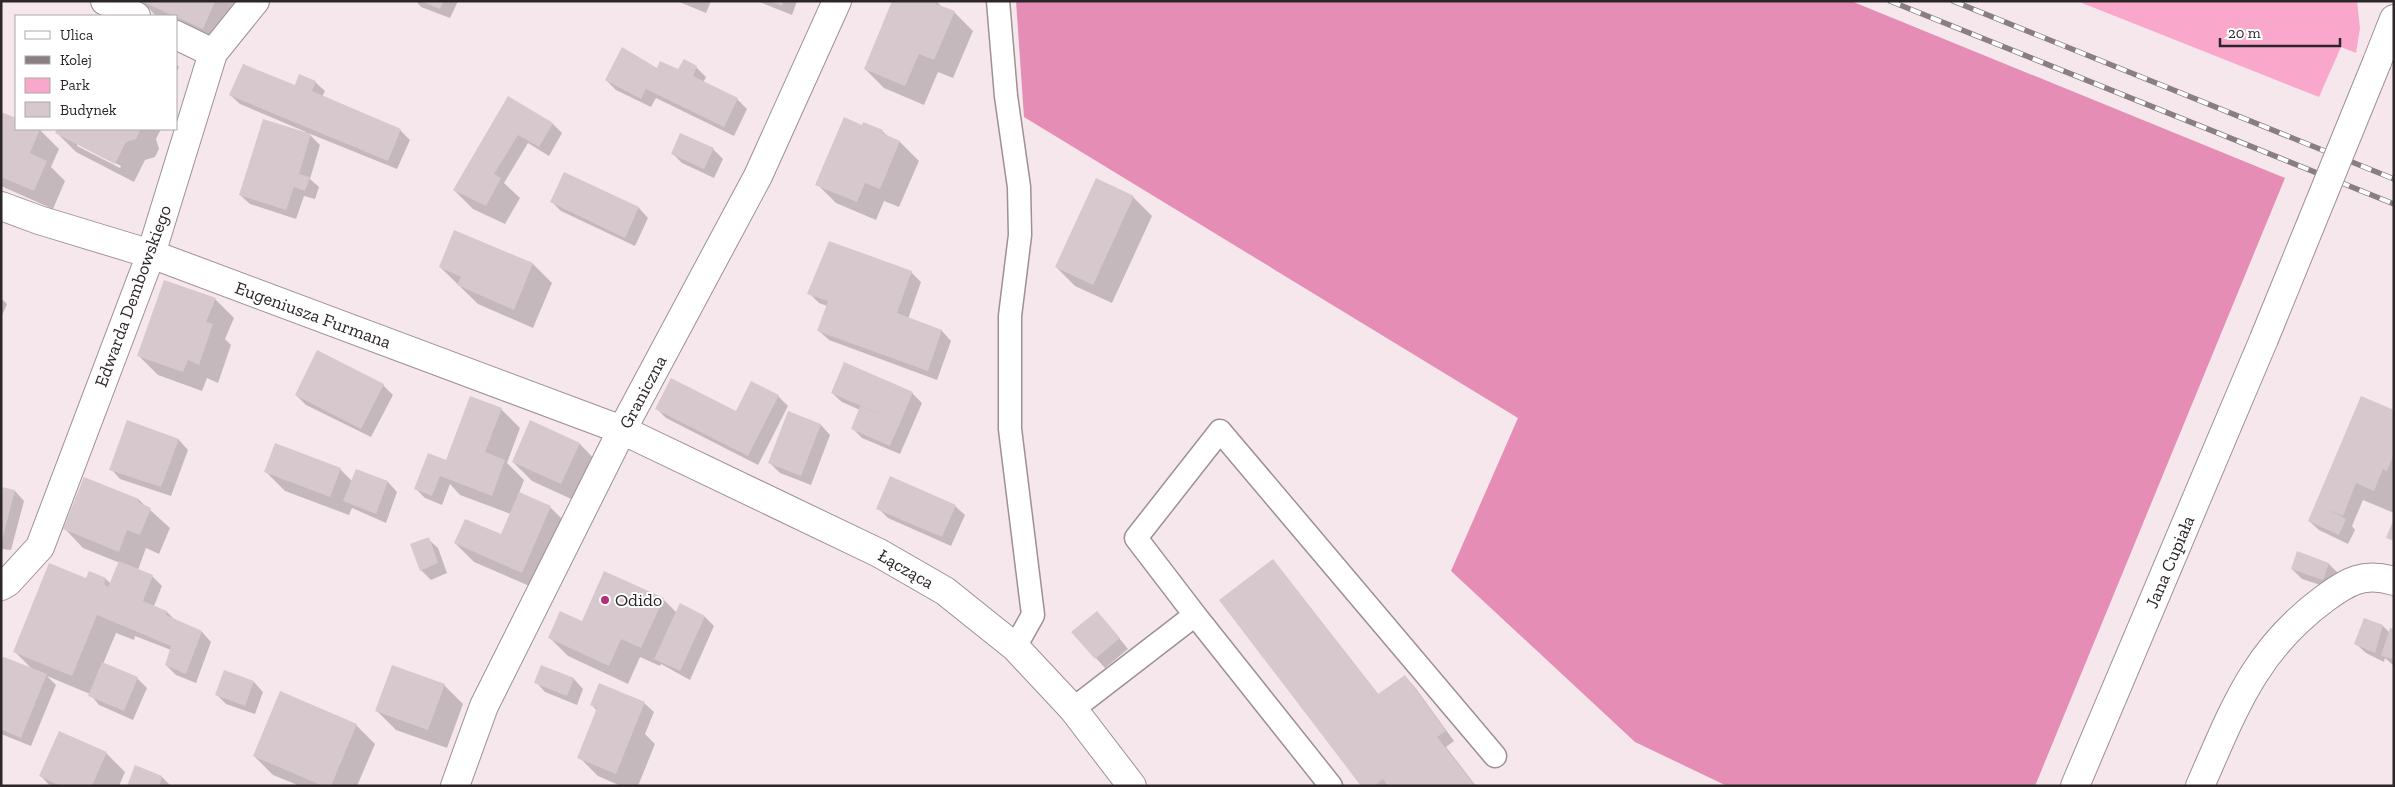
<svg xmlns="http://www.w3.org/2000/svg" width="2395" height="787" font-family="'Zilla Slab',serif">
<rect width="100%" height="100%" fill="#f6e7ed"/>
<path fill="#f9a8cc" d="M 2077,1 L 2357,1 L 2360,28 L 2356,53 L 2341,47 L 2319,97 Z"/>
<path fill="#e58db5" d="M 1016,1 L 1851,1 L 2285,178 L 2035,786 L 1727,786 L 1635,742 L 1451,571 L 1518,418 L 1024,117 Z"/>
<path fill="#0003" fill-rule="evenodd" d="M 142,1 L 252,1 L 230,55 L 176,32 L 176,16 L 156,16 Z
M 416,1 L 458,1 L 450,18 L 421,7 Z
M 677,1 L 711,1 L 706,13 Z
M 757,1 L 797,1 L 792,15 Z
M 936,1 L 943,8 L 954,12 L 973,31 L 953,78 L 938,72 L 924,105 L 884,88 L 865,69 Z
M 176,64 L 179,67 L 176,73 Z
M 696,67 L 706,77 L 703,83 L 737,99 L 747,109 L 734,136 L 656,98 L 651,107 L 616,90 L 606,80 L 657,69 L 678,71 Z
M 315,82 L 325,91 L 322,97 L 400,130 L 410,140 L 397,169 L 308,133 L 320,145 L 310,179 L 319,187 L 315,199 L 304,196 L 296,219 L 250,204 L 240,195 L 306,132 L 240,104 L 230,95 Z
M 508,98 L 553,124 L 562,133 L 549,156 L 528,143 L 504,183 L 520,198 L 505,224 L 473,209 L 454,190 Z
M 1,113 L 16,120 L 16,129 L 40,130 L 59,149 L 51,167 L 65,181 L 53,209 L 1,186 Z
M 863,126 L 882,131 L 889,137 L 900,142 L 919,161 L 899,207 L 884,201 L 876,220 L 836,203 L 817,184 Z
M 59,129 L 161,129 L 156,139 L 159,149 L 155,157 L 145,160 L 134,182 L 76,152 L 57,133 ZM 77,143 L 121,166 L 120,168 L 77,146 Z
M 713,149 L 723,159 L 714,178 L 682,163 L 672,153 Z
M 565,174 L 639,208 L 648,218 L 635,246 L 561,211 L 552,202 Z
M 1133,197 L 1152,216 L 1112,303 L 1075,286 L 1056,267 Z
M 533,264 L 552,283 L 533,328 L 478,304 L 440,267 Z
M 911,272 L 921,282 L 908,319 L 942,331 L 951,341 L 937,380 L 829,340 L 819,331 L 827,306 L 819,303 L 809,293 Z
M 1,298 L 7,304 L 1,318 Z
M 215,299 L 234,318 L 225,339 L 231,345 L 218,383 L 207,378 L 202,391 L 158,375 L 139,356 Z
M 751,383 L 778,396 L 788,406 L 758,465 L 666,418 L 657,409 L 737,413 Z
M 383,385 L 393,395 L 371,437 L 306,405 L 296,395 Z
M 832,393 L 912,393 L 922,403 L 900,454 L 862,438 L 852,428 L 860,410 L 842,402 Z
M 501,409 L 520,428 L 507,463 L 524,480 L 519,493 L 550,507 L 569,526 L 541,591 L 474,562 L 455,543 L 502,536 L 511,514 L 460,495 L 450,484 L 442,505 L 425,498 L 416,489 Z
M 2394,411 L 2394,513 L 2363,500 L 2352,526 L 2355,530 L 2348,544 L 2319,530 L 2309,521 Z
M 789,412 L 821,425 L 830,435 L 811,485 L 780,473 L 770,463 Z
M 128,421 L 179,440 L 188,450 L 171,496 L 120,479 L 111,469 Z
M 580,444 L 598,463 L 580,503 L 532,481 L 513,462 Z
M 340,469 L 353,482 L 357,470 L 388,482 L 397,492 L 386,523 L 352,508 L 349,515 L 285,491 L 266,472 Z
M 84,478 L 139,500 L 170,528 L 159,554 L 146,548 L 138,570 L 152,576 L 162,586 L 154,606 L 167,612 L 175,620 L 202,632 L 211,642 L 196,683 L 176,675 L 166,665 L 171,650 L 135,636 L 134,640 L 116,633 L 103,664 L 137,678 L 147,688 L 133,720 L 99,705 L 90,694 L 47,676 L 56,685 L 31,746 L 1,734 L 1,659 L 33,670 L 15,652 L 87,580 L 106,579 L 111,584 L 120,563 L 83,548 L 65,529 Z
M 1,488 L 15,491 L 24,501 L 11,550 L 1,549 Z
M 955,506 L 965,515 L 951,546 L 888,518 L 878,508 Z
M 428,539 L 438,548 L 447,573 L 431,580 L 421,570 Z
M 1273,560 L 1379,695 L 1405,677 L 1414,686 L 1454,741 L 1446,747 L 1476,786 L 1363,786 Z
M 2329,564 L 2338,573 L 2333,589 L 2302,579 L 2292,569 Z
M 663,599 L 677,613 L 705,617 L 714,626 L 690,680 L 661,664 L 660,666 L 640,657 L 628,684 L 568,656 L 549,637 L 582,622 Z
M 2364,620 L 2383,626 L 2390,633 L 2394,631 L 2394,666 L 2385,658 L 2384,662 L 2366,653 L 2356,644 Z
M 1106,622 L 1128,649 L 1105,668 L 1096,658 Z
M 542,667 L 574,679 L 583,689 L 577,705 L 545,692 L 536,682 Z
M 254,682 L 263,692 L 255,714 L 226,704 L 216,694 Z
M 444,685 L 463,704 L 447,748 L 396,730 L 377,711 Z
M 644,703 L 654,712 L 645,734 L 655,744 L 638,786 L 621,786 L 598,776 L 579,757 L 597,711 L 592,705 Z
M 356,725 L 375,744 L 357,786 L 300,786 L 273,775 L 254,756 Z
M 106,753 L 125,772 L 119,786 L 50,786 L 41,776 Z
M 162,777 L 171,786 L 128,786 Z"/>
<path fill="#d7c8ce" d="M 141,1 L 215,1 L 203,29 Z
M 420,1 L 444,1 L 440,9 Z
M 770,1 L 784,1 L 782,6 Z
M 892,1 L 937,1 L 936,4 L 955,11 L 934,60 L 919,54 L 905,86 L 864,69 Z
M 622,47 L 657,68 L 660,61 L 678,69 L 684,59 L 697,66 L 693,76 L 738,98 L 724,127 L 646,89 L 641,99 L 605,80 Z
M 243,64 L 295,85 L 299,74 L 316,81 L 312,91 L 401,129 L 388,161 L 229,95 Z
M 508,96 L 553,123 L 539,147 L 518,135 L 494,174 L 501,178 L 486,206 L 453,190 Z
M 1,112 L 16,118 L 16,129 L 40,129 L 30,153 L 47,161 L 34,191 L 1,177 Z
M 844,117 L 862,125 L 863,122 L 883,130 L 882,133 L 900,141 L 880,189 L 865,183 L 857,202 L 815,185 Z
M 263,119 L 311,134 L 299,174 L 310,177 L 305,191 L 294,187 L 286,210 L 239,195 Z
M 57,129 L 141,129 L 136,139 L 126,142 L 115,164 L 55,133 Z
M 680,133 L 714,148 L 704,169 L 671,154 Z
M 564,172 L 639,207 L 625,238 L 550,202 Z
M 1096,178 L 1134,196 L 1093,285 L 1055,267 Z
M 454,230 L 533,263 L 514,310 L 457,285 L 461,277 L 439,267 Z
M 829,241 L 912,271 L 897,313 L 942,330 L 928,371 L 817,331 L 828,301 L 807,294 Z
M 164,280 L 216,298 L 206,322 L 213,324 L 199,365 L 188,360 L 183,372 L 137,356 Z
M 317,350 L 384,384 L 361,429 L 295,395 Z
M 844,362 L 913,392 L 900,423 L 831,393 Z
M 671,378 L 736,411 L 751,381 L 779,395 L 748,456 L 655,409 Z
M 470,396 L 502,408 L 485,452 L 505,460 L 492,496 L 440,476 L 432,496 L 414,489 L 428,453 L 446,460 Z
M 2361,396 L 2394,410 L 2394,454 L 2387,471 L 2383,469 L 2374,491 L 2356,483 L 2343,516 L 2326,509 L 2346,519 L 2339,535 L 2308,521 Z
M 860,406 L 900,423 L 890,446 L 851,429 Z
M 788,411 L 821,424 L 801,476 L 768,463 Z
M 127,420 L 179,439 L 161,487 L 109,470 Z
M 530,420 L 580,443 L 561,484 L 512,462 Z
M 275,443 L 341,468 L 330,497 L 264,472 Z
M 356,469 L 388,481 L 376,514 L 343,501 Z
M 890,476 L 956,505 L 942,537 L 876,509 Z
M 84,477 L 139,499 L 138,502 L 151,508 L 140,535 L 127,530 L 119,552 L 63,529 Z
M 1,487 L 15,490 L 2,541 L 1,541 Z
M 519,492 L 551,506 L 522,573 L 454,543 L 465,519 L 501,534 Z
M 2394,518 L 2394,541 L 2386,538 Z
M 429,537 L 438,563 L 420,571 L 410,544 Z
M 2297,551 L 2329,563 L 2323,580 L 2291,569 Z
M 1273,559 L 1378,694 L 1405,675 L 1446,731 L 1437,737 L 1475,786 L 1388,786 L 1383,779 L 1374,786 L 1361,786 L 1219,600 Z
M 119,561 L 153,575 L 143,601 L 167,611 L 166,615 L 202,631 L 186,674 L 165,665 L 171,646 L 97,615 L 72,676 L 13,652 L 49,563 L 86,578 L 89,571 L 106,578 L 104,584 L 108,587 Z
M 604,571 L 664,598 L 641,648 L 621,639 L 609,666 L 548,638 L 560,611 L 582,621 Z
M 680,603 L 705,616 L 680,671 L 654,659 Z
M 1097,611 L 1120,638 L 1095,659 L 1071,632 Z
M 2364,618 L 2383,625 L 2375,653 L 2354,644 Z
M 2390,628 L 2394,629 L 2394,659 L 2381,656 Z
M 4,657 L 47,674 L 21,738 L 1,729 L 1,658 Z
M 102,662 L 138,677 L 124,711 L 88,696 Z
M 392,665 L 445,684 L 428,730 L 375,711 Z
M 541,665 L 574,678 L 567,696 L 534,683 Z
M 224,670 L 254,681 L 245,706 L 215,695 Z
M 599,683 L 645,702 L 616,774 L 577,758 L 597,708 L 590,705 Z
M 280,691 L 357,724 L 331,786 L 323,786 L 253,756 Z
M 59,731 L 107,752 L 92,786 L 61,786 L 39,776 Z
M 135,765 L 162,776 L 159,786 L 127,786 Z"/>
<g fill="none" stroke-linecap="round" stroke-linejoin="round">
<g stroke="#9e9095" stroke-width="25">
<path id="service" d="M 998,1 L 1006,96 L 1019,187 L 1020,235 L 1010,316 L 1010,429 L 1033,615 L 1015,647
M 1195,615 L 1331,786
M 1073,709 L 1195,615 L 1136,538 L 1220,431 L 1495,756"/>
</g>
<g stroke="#9e9095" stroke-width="30">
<path id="minor" d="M 105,1 L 136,16
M 176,35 L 213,53
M 2377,62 L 2394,19
M 1,206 L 39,220 L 151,254 L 622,430 L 879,553 L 945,591 L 1015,647 L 1073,709 L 1132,786
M 1,586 L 8,582 L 40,547 L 151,254 L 213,53 L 255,1
M 455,786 L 484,706 L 622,430 L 758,176 L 837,1
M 2075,786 L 2264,339
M 2200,786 C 2234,709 2254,651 2324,599 C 2348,581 2364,572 2394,581"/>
</g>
<use href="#service" stroke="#fff" stroke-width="22"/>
<use href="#minor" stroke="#fff" stroke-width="28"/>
<g stroke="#897f83" stroke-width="5.5">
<path id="rail" d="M 1890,1 L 2394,204
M 1953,1 L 2394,179"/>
</g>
<use href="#rail" stroke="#fff" stroke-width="4" stroke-dasharray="11" stroke-linecap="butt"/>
<g stroke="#9e9095" stroke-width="30" stroke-linecap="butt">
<path id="minor-bridge" d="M 2264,339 L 2377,62"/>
</g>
<use href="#minor-bridge" stroke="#fff" stroke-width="28"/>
</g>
<circle fill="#b33078" stroke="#fff" stroke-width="2" cx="605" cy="600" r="5"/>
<g text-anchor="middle" stroke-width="4" stroke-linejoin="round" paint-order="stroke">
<g font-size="18" fill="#2c2629" stroke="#fff">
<text transform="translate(133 296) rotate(-70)" y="6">Edwarda Dembowskiego</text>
<text transform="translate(313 315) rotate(20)" y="6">Eugeniusza Furmana</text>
<text transform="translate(643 392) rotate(-62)" y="6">Graniczna</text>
<text transform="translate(2170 562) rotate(-67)" y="6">Jana Cupiała</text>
<text transform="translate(906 569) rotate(30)" y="6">Łącząca</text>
</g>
<g font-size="18" fill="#2c2629" stroke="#fff" text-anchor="start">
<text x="615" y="606">Odido</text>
</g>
</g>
<rect width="2395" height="787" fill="none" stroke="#2c2629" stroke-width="5"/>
<rect x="15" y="15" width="162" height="115" fill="#ffffff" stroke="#aba8a9"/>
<rect x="25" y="31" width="25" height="8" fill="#ffffff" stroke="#aba8a9"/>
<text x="60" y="40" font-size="15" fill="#2c2629">Ulica</text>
<rect x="25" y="56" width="25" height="8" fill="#897f83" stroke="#aba8a9"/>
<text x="60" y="65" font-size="15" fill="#2c2629">Kolej</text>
<rect x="25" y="78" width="25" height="15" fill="#f9a8cc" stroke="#aba8a9"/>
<text x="60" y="90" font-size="15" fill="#2c2629">Park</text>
<rect x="25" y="102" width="25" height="15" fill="#d7c8ce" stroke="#aba8a9"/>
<text x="60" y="115" font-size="15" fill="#2c2629">Budynek</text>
<path d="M2220 38v8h120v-8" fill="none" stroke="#2c2629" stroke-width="2.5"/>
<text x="2228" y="38" font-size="15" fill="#2c2629" stroke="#ffffff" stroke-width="4" paint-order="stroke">20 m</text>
</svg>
